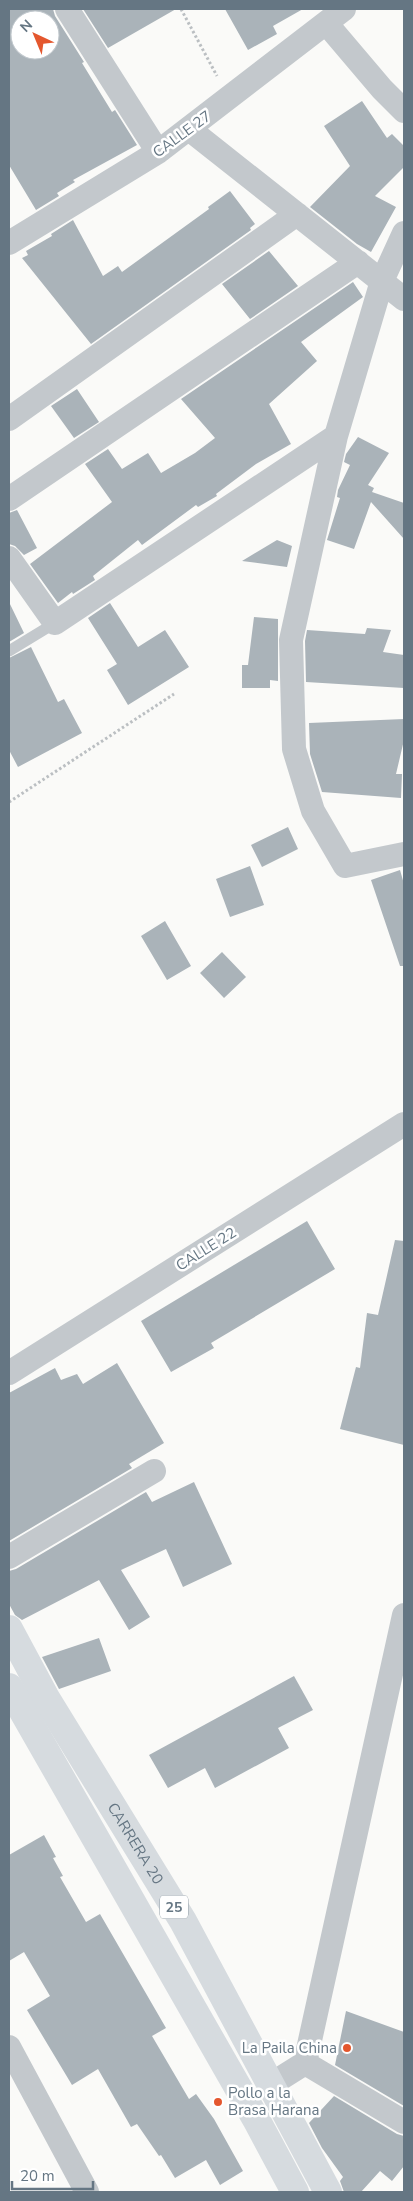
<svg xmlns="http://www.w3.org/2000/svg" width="413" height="2201" font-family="'Nunito Sans',sans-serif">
<rect width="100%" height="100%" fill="#fafaf8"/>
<path fill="#aab3b9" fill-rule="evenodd" d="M 9,9 L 53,9 L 55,16 L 84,62 L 82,63 L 112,112 L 115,110 L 137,145 L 73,180 L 75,182 L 57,193 L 59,196 L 36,210 L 9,165 ZM 20,20 L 50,20 L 50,50 L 20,50 Z
M 83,9 L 176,9 L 108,48 Z
M 225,9 L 303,9 L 273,26 L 277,34 L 248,50 Z
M 362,101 L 387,138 L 392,134 L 404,146 L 404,167 L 375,196 L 396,207 L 371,252 L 357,244 L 310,207 L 350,166 L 324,126 Z
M 230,191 L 255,224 L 250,228 L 251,230 L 91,344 L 22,258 L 28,255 L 26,251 L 52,236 L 51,234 L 73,220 L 103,276 L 118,266 L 122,272 L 209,209 L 208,207 Z
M 269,251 L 298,286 L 250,319 L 222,284 Z
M 353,282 L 363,297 L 301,342 L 317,361 L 269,404 L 291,444 L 256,464 L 216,494 L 217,496 L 198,507 L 196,505 L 142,545 L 138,540 L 93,576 L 95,580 L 73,594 L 72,592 L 58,603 L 30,564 L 112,502 L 85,464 L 108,449 L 122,469 L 148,453 L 161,473 L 195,453 L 215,438 L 181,399 Z
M 77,389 L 99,422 L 74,438 L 51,406 Z
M 358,437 L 389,453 L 368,485 L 374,488 L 372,492 L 404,503 L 404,539 L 371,502 L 354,549 L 327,540 L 340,498 L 337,497 L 338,490 L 350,465 L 344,462 L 346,454 Z
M 17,510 L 37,548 L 24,555 L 15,546 L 9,544 L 9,513 Z
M 277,540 L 292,546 L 287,567 L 242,561 Z
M 9,602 L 24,633 L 9,642 Z
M 110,603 L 138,647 L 165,630 L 189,667 L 128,705 L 107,670 L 117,664 L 88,618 Z
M 254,617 L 278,619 L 278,681 L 270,680 L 270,688 L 242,688 L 242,665 L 248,665 Z
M 367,628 L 391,630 L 383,652 L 404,655 L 404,688 L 306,682 L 305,641 L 307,630 L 365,634 Z
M 31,647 L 58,702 L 64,699 L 82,733 L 18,767 L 9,750 L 9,658 Z
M 404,719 L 404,740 L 396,774 L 402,774 L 401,798 L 322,792 L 310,754 L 309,723 Z
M 288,827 L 298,849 L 262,867 L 251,845 Z
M 250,866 L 264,905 L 230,917 L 216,879 Z
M 400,870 L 404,884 L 404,966 L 400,966 L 371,880 Z
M 165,921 L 191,966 L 167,980 L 141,936 Z
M 222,952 L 246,977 L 224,998 L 200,973 Z
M 307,1221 L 335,1269 L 211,1343 L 214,1348 L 171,1372 L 141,1321 Z
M 395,1240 L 404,1241 L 404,1445 L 340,1429 L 356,1367 L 360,1368 L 367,1313 L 378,1315 Z
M 117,1363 L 164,1443 L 129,1464 L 132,1468 L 9,1541 L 9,1393 L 55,1368 L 61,1380 L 77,1374 L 83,1384 Z
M 194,1482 L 232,1564 L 183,1587 L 166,1549 L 121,1570 L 150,1617 L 129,1630 L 99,1580 L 22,1620 L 15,1615 L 9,1604 L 9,1571 L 16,1569 L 146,1492 L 152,1502 Z
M 99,1638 L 111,1671 L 59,1689 L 42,1657 Z
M 294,1676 L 313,1710 L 278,1728 L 289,1748 L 215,1788 L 205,1768 L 168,1788 L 149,1755 Z
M 44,1835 L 56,1857 L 53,1858 L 63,1876 L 60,1877 L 86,1922 L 100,1914 L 166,2028 L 152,2036 L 189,2099 L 196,2094 L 214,2119 L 243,2171 L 220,2185 L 206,2160 L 175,2178 L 161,2155 L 159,2156 L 137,2124 L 131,2127 L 98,2069 L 72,2085 L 27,2010 L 50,1996 L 24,1952 L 9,1961 L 9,1855 Z
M 346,2011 L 404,2032 L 404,2106 L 335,2065 Z
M 334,2096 L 397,2134 L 404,2136 L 404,2166 L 392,2181 L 380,2171 L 361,2192 L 344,2192 L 340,2181 L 343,2177 L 322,2148 L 309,2123 Z"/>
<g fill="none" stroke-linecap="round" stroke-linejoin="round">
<path stroke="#bbbfc2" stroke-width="3" stroke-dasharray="2.5 2.5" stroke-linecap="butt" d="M 181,9 L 217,76
M 9,802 L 174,694"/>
<path stroke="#c3c8cc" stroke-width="11" d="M 9,651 L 55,623"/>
<path stroke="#c3c8cc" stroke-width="24" d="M 67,9 L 158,152
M 326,23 L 382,89 L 404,111
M 189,129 L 404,299
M 404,233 L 382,281 L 336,436 L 291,640 L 294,749 L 313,811 L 345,866 L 404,854
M 9,243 L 158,152 L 344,9
M 9,419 L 297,214
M 9,499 L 358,262
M 9,558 L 55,623 L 336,436
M 9,1373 L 404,1124
M 9,1557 L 154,1471
M 9,2047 L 87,2192
M 305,2063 L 404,2122
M 270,2085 L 305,2063 L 404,1615"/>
<g stroke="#d6dbdf" stroke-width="28">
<path id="s1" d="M 9,1629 L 46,1698 L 183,1921 L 328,2192"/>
<path d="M 9,1687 L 256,2119 L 295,2192"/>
</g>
</g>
<g fill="#e4572e" stroke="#fff" stroke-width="2">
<circle cx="347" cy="2048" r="5"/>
<circle cx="218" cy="2102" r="5"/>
</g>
<g text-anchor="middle" stroke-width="5" stroke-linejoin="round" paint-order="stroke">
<rect fill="#fff" stroke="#939fa8" stroke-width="1" x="160" y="1895.5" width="28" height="23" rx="4"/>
<g font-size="14" font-weight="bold" fill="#657683">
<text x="174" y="1912">25</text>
</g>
<g font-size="15" fill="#657683" stroke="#fff">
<text transform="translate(182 134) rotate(-36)" y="5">CALLE 27</text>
<text transform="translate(206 1249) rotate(-32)" y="5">CALLE 22</text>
<text dy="5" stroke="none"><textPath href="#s1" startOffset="249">CARRERA 20</textPath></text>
</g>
<g font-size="15" fill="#657683" stroke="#fff" text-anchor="end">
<text x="337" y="2053">La Paila China</text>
<text x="228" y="2098" text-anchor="start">Pollo a la<tspan x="228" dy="17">Brasa Harana</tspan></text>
</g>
</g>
<rect width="413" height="2201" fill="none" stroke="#657683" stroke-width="20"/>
<g transform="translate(35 35) rotate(316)"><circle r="24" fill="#ffffff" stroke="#c1c8cd"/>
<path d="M0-4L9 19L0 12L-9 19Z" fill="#e4572e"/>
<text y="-8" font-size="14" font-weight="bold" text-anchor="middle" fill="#657683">N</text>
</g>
<path d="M12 2181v8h81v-8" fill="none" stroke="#657683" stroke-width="2.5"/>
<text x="20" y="2181" font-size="15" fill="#657683" stroke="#ffffff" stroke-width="4" paint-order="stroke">20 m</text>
</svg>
